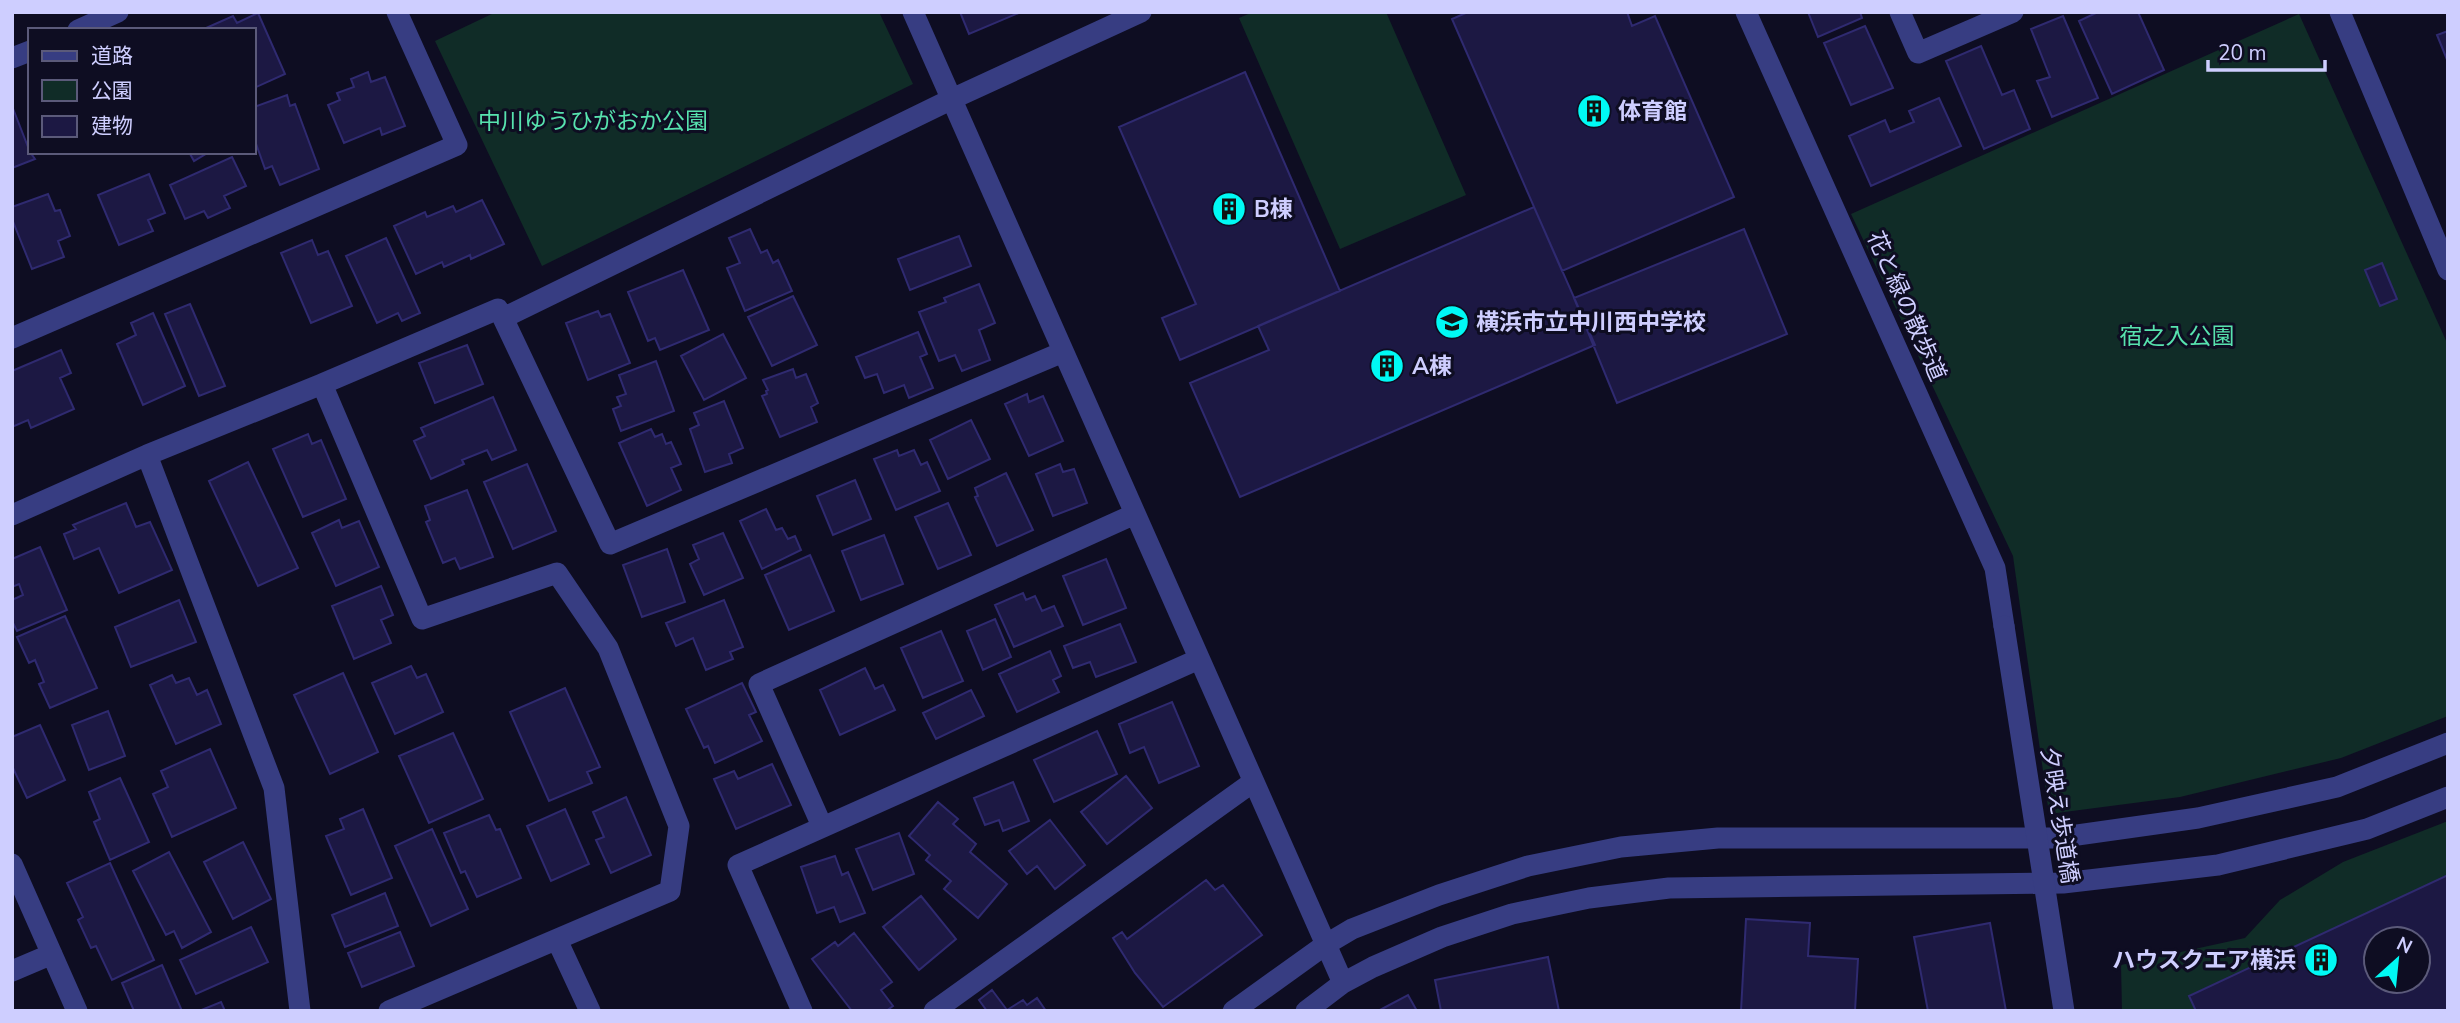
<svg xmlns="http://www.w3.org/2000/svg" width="2460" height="1023" font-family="'Nunito Sans','Noto Sans JP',sans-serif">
<rect width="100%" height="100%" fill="#0e0d22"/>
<path fill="#102c27" d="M 496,12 L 879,12 L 913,84 L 542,266 L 435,41 Z
M 1253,12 L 1386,12 L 1466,195 L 1340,249 L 1239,18 Z
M 2299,14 L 2448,345 L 2448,716 L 2341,758 L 2180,797 L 2049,814 L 2013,556 L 1851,214 Z
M 2448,821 L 2448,875 L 2190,995 L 2196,1011 L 2122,1011 L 2121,965 L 2245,938 L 2280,900 L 2343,862 Z"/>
<path fill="#1c1843" stroke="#2f2a70" stroke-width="2" fill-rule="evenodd" d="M 960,12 L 1021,12 L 969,34 Z
M 1468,12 L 1627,12 L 1632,26 L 1655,16 L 1734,197 L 1562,271 L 1452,19 Z
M 1808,12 L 1860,12 L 1862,18 L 1818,37 Z
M 2098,12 L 2138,12 L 2164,70 L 2112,94 L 2079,21 Z
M 258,13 L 285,74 L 254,88 L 254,30 L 207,30 L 206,28 L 233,16 L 237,23 Z
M 2063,16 L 2098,98 L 2052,117 L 2037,81 L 2050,77 L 2031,29 Z
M 1865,26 L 1893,88 L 1851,105 L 1824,43 Z
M 2448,31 L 2448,62 L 2437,35 Z
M 1981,46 L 2002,95 L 2014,90 L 2030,129 L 1984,149 L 1946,61 Z
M 368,72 L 371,82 L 385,77 L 405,126 L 382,135 L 380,128 L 344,143 L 328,105 L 340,100 L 337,93 L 354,87 L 351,79 Z
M 1245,72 L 1340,291 L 1180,360 L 1162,318 L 1196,304 L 1119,127 Z
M 287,95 L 290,106 L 295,104 L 319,169 L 280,185 L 272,166 L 265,169 L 254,138 L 254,107 Z
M 1939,98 L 1961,146 L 1871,186 L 1849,136 L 1885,120 L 1890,132 L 1914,122 L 1909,111 Z
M 12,106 L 30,152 L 35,159 L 12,168 Z
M 189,152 L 209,152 L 194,161 Z
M 232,157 L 246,186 L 224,196 L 230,208 L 208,218 L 204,211 L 185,219 L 170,185 Z
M 149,174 L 165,213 L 148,220 L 153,231 L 119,245 L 98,195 Z
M 48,194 L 55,211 L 60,210 L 70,236 L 58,241 L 64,257 L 32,269 L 12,219 L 12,207 Z
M 482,200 L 504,244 L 471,259 L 470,255 L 444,267 L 442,262 L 416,274 L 394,226 L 425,212 L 427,217 L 453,206 L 456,212 Z
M 1534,207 L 1595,345 L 1240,497 L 1190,383 L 1269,350 L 1258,326 Z
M 750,229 L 761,253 L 767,250 L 773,263 L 778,260 L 792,291 L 745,311 L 727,268 L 740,263 L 729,238 Z
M 1744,229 L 1787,334 L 1617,403 L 1574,298 Z
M 959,236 L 971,266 L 910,290 L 898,259 Z
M 386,238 L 420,313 L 402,321 L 398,313 L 377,323 L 346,256 Z
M 312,240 L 318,255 L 328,251 L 352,306 L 311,323 L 281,253 Z
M 2382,263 L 2397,299 L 2380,306 L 2365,270 Z
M 683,270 L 709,330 L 660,350 L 655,338 L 648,341 L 628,292 Z
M 979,284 L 995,323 L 979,330 L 990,360 L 962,371 L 955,355 L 939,361 L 919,312 L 946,302 L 944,298 Z
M 793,296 L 817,345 L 772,366 L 748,317 Z
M 190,304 L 225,386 L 199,396 L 165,314 Z
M 598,311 L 601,317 L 610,314 L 630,363 L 588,380 L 566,323 Z
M 153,313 L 185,386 L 143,405 L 117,344 L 136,335 L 131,323 Z
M 918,332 L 927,354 L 920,357 L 933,388 L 909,398 L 904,385 L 884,393 L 877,374 L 865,378 L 856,357 Z
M 723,334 L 746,378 L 704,400 L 681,356 Z
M 467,345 L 483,384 L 435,403 L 419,363 Z
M 61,350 L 71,373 L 60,378 L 74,409 L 31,428 L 28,420 L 12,427 L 12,371 Z
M 656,361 L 674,411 L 621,431 L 613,409 L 621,406 L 617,397 L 626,394 L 619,375 Z
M 793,369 L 796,378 L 806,374 L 818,403 L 811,407 L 817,422 L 780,437 L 762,396 L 767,394 L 766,391 L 768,390 L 763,380 Z
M 1027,394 L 1029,402 L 1043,396 L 1063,441 L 1029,456 L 1005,404 Z
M 493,397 L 516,450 L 492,460 L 487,450 L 462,460 L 464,464 L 431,479 L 414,441 L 425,436 L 421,428 Z
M 724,401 L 743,448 L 729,454 L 732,463 L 705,472 L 690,429 L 699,425 L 694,413 Z
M 971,420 L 990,459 L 948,479 L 930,440 Z
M 651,429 L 655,437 L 662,434 L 666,444 L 671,442 L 681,464 L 671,468 L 681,490 L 647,506 L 619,443 Z
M 308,434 L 312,444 L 321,440 L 346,499 L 303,517 L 273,449 Z
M 897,450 L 899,456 L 914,450 L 921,465 L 927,462 L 940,491 L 896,510 L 874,459 Z
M 248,462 L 298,568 L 258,586 L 209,481 Z
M 527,464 L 556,531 L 513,549 L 484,482 Z
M 1060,464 L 1063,472 L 1074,469 L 1087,503 L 1053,516 L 1036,474 Z
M 1006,473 L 1033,530 L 997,546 L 975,497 L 978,496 L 975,488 Z
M 855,480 L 871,519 L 833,535 L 817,496 Z
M 467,490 L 493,557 L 460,569 L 455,558 L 443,563 L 426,522 L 430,520 L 425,506 Z
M 126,503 L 136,527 L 150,522 L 172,570 L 119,593 L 99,548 L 74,559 L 64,534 L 76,529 L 73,525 Z
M 948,503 L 971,555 L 938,569 L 915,517 Z
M 766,509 L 776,530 L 782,528 L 788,539 L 795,536 L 801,550 L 762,569 L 740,521 Z
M 339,520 L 342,528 L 359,521 L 379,567 L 336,586 L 312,533 Z
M 723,533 L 743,578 L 704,595 L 690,564 L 699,559 L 693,545 Z
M 884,535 L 903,584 L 861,600 L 842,551 Z
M 40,547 L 67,610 L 17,631 L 12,621 L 12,600 L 23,595 L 19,584 L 12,587 L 12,559 Z
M 667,549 L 685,602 L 642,617 L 623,565 Z
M 810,555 L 834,611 L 789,630 L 765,575 Z
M 1106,559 L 1126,608 L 1083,625 L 1063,576 Z
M 381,586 L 393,615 L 381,620 L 391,643 L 354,659 L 332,606 Z
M 1023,593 L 1026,600 L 1035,596 L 1042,611 L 1054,606 L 1063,626 L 1014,647 L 995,605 Z
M 179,600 L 196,642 L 131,667 L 115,627 Z
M 724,600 L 743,647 L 730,652 L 733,659 L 706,670 L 693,638 L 676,646 L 666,623 Z
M 65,616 L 97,688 L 50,708 L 39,684 L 44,682 L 35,660 L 29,663 L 17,637 Z
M 995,619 L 1011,657 L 983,670 L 967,631 Z
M 1120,624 L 1136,662 L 1096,677 L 1090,662 L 1073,668 L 1064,646 Z
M 941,631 L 963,681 L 923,698 L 901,648 Z
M 1050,651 L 1061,676 L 1053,680 L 1059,692 L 1017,712 L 999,674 Z
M 411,666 L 417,678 L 426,674 L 443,712 L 395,734 L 372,683 Z
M 865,668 L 875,689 L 883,685 L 895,710 L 840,735 L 820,690 Z
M 343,673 L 378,752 L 330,774 L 294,695 Z
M 172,675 L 176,683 L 189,678 L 197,695 L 207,690 L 221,724 L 176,744 L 150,685 Z
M 742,683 L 756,712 L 749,715 L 762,741 L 715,763 L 708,746 L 704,748 L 686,709 Z
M 565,688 L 600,767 L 587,772 L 592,783 L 549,801 L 510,712 Z
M 971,690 L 984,716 L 936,739 L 923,713 Z
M 1172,702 L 1199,766 L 1159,783 L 1144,747 L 1130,753 L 1119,724 Z
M 108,711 L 125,756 L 89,770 L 72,725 Z
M 40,725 L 65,780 L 27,798 L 12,766 L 12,737 Z
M 1097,731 L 1117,774 L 1054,802 L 1034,760 Z
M 453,733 L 483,799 L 429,823 L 399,756 Z
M 210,749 L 236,808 L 172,837 L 153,794 L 168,787 L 161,771 Z
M 772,764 L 791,805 L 736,829 L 714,779 L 734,771 L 738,779 Z
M 1126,776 L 1152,808 L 1107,844 L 1081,812 Z
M 120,778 L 149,842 L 110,860 L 94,822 L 100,819 L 89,792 Z
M 1013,782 L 1029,821 L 1003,831 L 999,820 L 985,825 L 974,798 Z
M 626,797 L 651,855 L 611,873 L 596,840 L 604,837 L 593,812 Z
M 938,802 L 958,819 L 953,824 L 976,844 L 970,852 L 1007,884 L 978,918 L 944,889 L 951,881 L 926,860 L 930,855 L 909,836 Z
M 363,809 L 392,878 L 351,895 L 326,836 L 344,829 L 340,819 Z
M 565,809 L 589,864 L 551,881 L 527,826 Z
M 489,815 L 496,830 L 500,829 L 521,878 L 477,897 L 465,871 L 461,873 L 444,833 Z
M 1050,820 L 1085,865 L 1055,889 L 1037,866 L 1027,874 L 1009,851 Z
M 432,829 L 468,909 L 431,926 L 395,846 Z
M 899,833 L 914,874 L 873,890 L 856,849 Z
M 243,842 L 271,899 L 233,919 L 204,862 Z
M 169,852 L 211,932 L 182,948 L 174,931 L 166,935 L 133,871 Z
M 835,856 L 842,875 L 848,872 L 865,913 L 840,922 L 834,907 L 817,913 L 801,867 Z
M 110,863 L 154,960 L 112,980 L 96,946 L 91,948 L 78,920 L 83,917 L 67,883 Z
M 2448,875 L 2448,1011 L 2196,1011 L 2189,996 ZM 2376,939 L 2418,939 L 2418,981 L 2376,981 Z
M 1206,880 L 1215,890 L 1223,885 L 1262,935 L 1163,1007 L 1135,973 L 1113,938 L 1122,932 L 1127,939 Z
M 385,893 L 398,926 L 345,947 L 332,915 Z
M 921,896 L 956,939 L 919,970 L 883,927 Z
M 1746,919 L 1810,923 L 1808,956 L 1858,959 L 1855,1011 L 1741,1011 Z
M 1990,923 L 2006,1011 L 1928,1011 L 1914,937 Z
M 251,927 L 268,962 L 196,994 L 180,960 Z
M 400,932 L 414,966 L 362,987 L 348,953 Z
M 854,933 L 892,982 L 881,990 L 893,1006 L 886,1011 L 852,1011 L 812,959 L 835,942 L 838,946 Z
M 1548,957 L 1559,1011 L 1441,1011 L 1435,980 Z
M 162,965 L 182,1011 L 134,1011 L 122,983 Z
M 992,990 L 1007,1010 L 1023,1000 L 1027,1005 L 1037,998 L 1046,1011 L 987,1011 L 979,1000 Z
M 1408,995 L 1417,1011 L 1378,1011 Z
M 221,1002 L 225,1011 L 199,1011 Z"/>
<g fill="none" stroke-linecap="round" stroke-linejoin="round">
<path stroke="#373d82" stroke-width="21" d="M 913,12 L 1343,983
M 1746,12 L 1995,568 L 2004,626
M 1900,12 L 1918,53 L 2013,12
M 2340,12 L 2448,270
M 78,30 L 118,12
M 12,58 L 30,51
M 12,338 L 457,145 L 397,12
M 1063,352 L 610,544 L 503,318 L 952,99 L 1141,12
M 322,384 L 498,309 L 503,318
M 147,455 L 274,788 L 300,1011
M 12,515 L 147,455 L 322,384 L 422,619 L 557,573 L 608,648 L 679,826 L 670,891 L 389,1011
M 822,826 L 759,684 L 1135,514
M 12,864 L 77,1011
M 557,940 L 590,1011
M 12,971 L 52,954
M 802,1011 L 738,865 L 1199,659
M 934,1011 L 1253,782
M 1233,1011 L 1325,945 L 1352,929 L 1439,895 L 1528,866 L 1621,847 L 1718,838 L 2056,838 L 2198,818 L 2337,787 L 2448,743
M 1306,1011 L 1343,983 L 1373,967 L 1442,937 L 1512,914 L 1589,898 L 1669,888 L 2063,883 L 2218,865 L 2367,829 L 2448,797"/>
<path stroke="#373d82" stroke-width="21" d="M 2004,626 L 2064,1011"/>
</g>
<defs>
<g id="building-disc" transform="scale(1.75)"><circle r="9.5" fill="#00f9f4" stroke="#0e0d22"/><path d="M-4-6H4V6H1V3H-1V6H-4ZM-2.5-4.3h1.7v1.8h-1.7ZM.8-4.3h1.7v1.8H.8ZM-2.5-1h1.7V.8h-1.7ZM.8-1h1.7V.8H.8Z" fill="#111"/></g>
<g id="school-disc" transform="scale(1.75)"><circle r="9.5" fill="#00f9f4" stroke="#0e0d22"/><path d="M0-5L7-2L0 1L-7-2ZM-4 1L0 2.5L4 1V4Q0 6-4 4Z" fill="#111"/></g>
</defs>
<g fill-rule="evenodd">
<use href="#building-disc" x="1594" y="111"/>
<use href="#building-disc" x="1229" y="209"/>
<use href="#school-disc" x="1452" y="322"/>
<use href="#building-disc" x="1387" y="366"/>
<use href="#building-disc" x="2321" y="960"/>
</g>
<g text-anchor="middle" stroke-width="6" stroke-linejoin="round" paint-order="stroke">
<g font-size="23" font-weight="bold" fill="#ceceff" stroke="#0e0d22" text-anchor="start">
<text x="1618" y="119">体育館</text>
<text x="1254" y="217">B棟</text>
<text x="1476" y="330">横浜市立中川西中学校</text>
<text x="1412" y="374">A棟</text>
<text x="2296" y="968" text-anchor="end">ハウスクエア横浜</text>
</g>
<g font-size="23" fill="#57e2ae" stroke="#0e0d22">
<text x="593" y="129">中川ゆうひがおか公園</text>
<text x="2177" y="344">宿之入公園</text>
</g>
<g font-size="23" fill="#ceceff" stroke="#0e0d22">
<text transform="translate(1907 306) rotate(66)" y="8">花と緑の散歩道</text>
<text transform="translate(2060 815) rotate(81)" y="8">夕映え歩道橋</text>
</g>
</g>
<rect width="2460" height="1023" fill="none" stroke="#ceceff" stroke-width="28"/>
<rect x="28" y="28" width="228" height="126" fill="#0e0d22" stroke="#5b5a7a" stroke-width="2"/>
<rect x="42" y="51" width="35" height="10" fill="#373d82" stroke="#5b5a7a" stroke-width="2"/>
<text x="91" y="63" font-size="21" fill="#ceceff">道路</text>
<rect x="42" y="80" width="35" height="21" fill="#102c27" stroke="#5b5a7a" stroke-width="2"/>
<text x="91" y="98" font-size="21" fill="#ceceff">公園</text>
<rect x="42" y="116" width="35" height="21" fill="#1c1843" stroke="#5b5a7a" stroke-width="2"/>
<text x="91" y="133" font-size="21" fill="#ceceff">建物</text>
<g transform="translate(2397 960) rotate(27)"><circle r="33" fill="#0e0d22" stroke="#5b5a7a" stroke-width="2"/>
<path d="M0-5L12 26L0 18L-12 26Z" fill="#00f9f4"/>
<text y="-10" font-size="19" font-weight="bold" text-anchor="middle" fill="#ceceff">N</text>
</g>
<path d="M2208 60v10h117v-10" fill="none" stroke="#ceceff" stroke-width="3.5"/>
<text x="2218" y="60" font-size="21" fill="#ceceff" stroke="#0e0d22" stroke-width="5" paint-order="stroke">20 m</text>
</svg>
